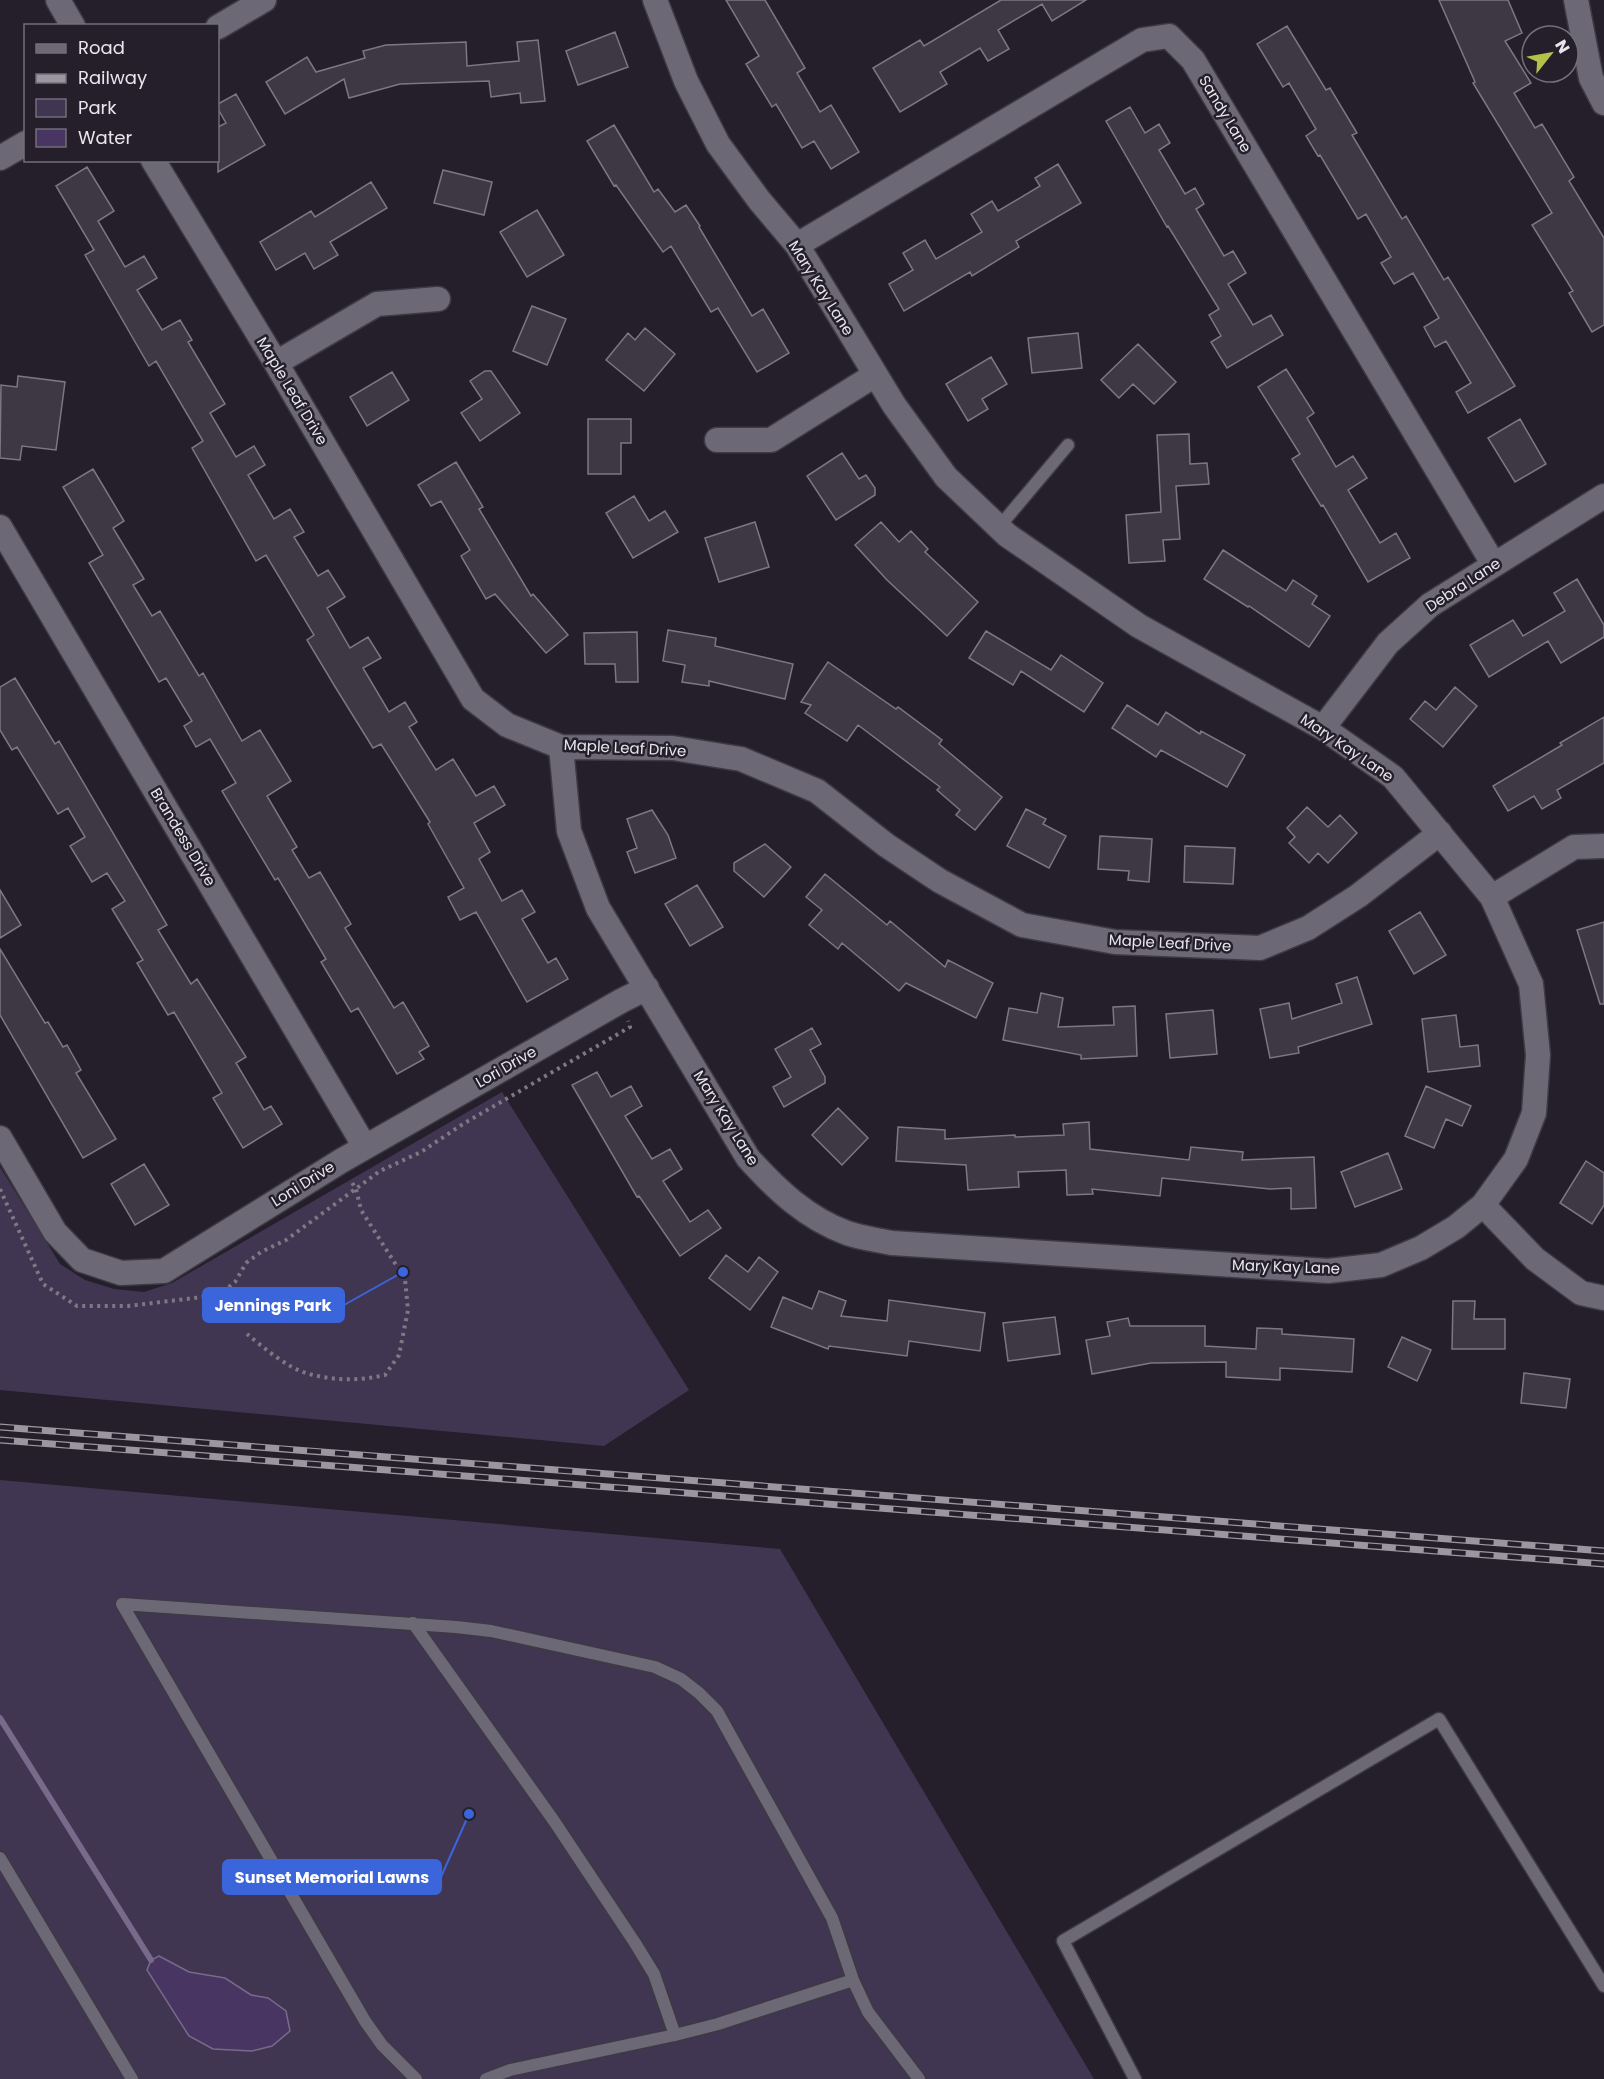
<svg xmlns="http://www.w3.org/2000/svg" width="1604" height="2079" font-family="Poppins,sans-serif">
<rect width="100%" height="100%" fill="#241f2b"/>
<path fill="#413651" d="M 502,1092 L 689,1390 L 604,1446 L 0,1390 L 0,1167 L 60,1264 L 85,1280 L 114,1289 L 144,1292 L 172,1283 Z
M 0,1480 L 780,1549 L 1094,2079 L 0,2079 Z"/>
<path fill="#483561" stroke="#786a8b" stroke-width="1.5" d="M 159,1956 L 189,1972 L 225,1978 L 251,1995 L 268,1998 L 286,2011 L 290,2031 L 272,2046 L 252,2051 L 213,2049 L 189,2036 L 147,1970 L 151,1960 Z"/>
<g fill="none" stroke-linecap="round" stroke-linejoin="round">
<path stroke="#786a8b" stroke-width="6" d="M 0,1718 L 151,1960"/>
</g>
<path fill="#3d3844" stroke="#7c7785" stroke-width="1.5" d="M 726,0 L 765,0 L 805,68 L 797,73 L 820,112 L 831,105 L 859,152 L 831,169 L 814,141 L 802,148 L 776,104 L 772,107 L 746,64 L 759,56 Z
M 1001,0 L 1086,0 L 1052,21 L 1042,4 L 998,30 L 1009,49 L 988,61 L 980,48 L 940,72 L 947,84 L 900,112 L 873,68 L 920,40 L 924,46 Z
M 1439,0 L 1508,0 L 1522,33 L 1505,41 L 1531,83 L 1514,93 L 1535,128 L 1542,124 L 1574,177 L 1569,181 L 1604,238 L 1604,325 L 1592,332 L 1569,293 L 1573,291 L 1532,225 L 1552,213 L 1473,83 L 1475,82 Z
M 1287,26 L 1326,90 L 1330,88 L 1357,133 L 1352,135 L 1402,219 L 1406,216 L 1444,280 L 1448,277 L 1515,386 L 1468,413 L 1456,392 L 1471,383 L 1446,341 L 1435,347 L 1424,327 L 1439,318 L 1413,273 L 1394,284 L 1381,263 L 1391,257 L 1366,214 L 1358,219 L 1320,155 L 1318,156 L 1306,136 L 1316,129 L 1289,83 L 1283,87 L 1257,44 Z
M 615,32 L 628,67 L 578,85 L 566,51 Z
M 538,40 L 545,101 L 521,103 L 520,93 L 491,97 L 489,81 L 400,84 L 349,98 L 344,79 L 285,114 L 266,82 L 307,57 L 316,72 L 365,58 L 363,51 L 386,45 L 466,42 L 467,66 L 519,61 L 517,42 Z
M 236,94 L 265,145 L 218,172 L 218,127 L 226,123 L 218,109 L 218,104 Z
M 1130,107 L 1145,133 L 1159,124 L 1170,143 L 1159,150 L 1185,194 L 1195,188 L 1204,204 L 1196,209 L 1224,256 L 1233,251 L 1246,273 L 1228,284 L 1253,325 L 1271,315 L 1283,335 L 1227,368 L 1211,342 L 1221,336 L 1209,315 L 1219,309 L 1168,226 L 1167,227 L 1106,121 Z
M 614,125 L 654,192 L 658,189 L 675,212 L 686,205 L 700,226 L 699,227 L 752,316 L 763,309 L 789,353 L 757,372 L 718,308 L 711,312 L 671,246 L 663,252 L 616,185 L 614,186 L 587,141 Z
M 1058,164 L 1081,203 L 1016,241 L 1019,247 L 972,276 L 970,272 L 904,311 L 889,284 L 913,270 L 903,253 L 925,240 L 936,259 L 982,232 L 971,214 L 992,201 L 998,211 L 1040,186 L 1035,178 Z
M 87,167 L 114,211 L 98,221 L 125,267 L 144,256 L 157,278 L 137,290 L 162,330 L 180,320 L 192,340 L 188,342 L 225,404 L 210,413 L 236,457 L 254,446 L 265,465 L 248,475 L 274,519 L 290,509 L 304,532 L 294,537 L 318,576 L 328,570 L 345,597 L 327,608 L 350,648 L 368,637 L 381,658 L 363,668 L 389,712 L 405,702 L 417,722 L 409,727 L 436,770 L 453,759 L 476,796 L 494,786 L 505,805 L 474,823 L 490,852 L 479,859 L 502,901 L 522,890 L 535,912 L 522,919 L 548,963 L 556,958 L 568,979 L 527,1002 L 476,912 L 460,920 L 448,897 L 464,888 L 428,824 L 430,822 L 381,744 L 373,748 L 334,685 L 307,640 L 314,635 L 266,555 L 256,561 L 192,448 L 203,441 L 156,361 L 149,366 L 85,255 L 94,250 L 56,186 Z
M 443,170 L 492,182 L 484,215 L 434,203 Z
M 371,182 L 387,208 L 330,242 L 338,255 L 314,269 L 305,253 L 276,270 L 260,242 L 311,211 L 315,217 Z
M 537,210 L 564,255 L 527,277 L 500,232 Z
M 532,306 L 566,319 L 547,365 L 513,351 Z
M 645,328 L 675,354 L 644,391 L 606,360 L 628,333 L 635,340 Z
M 1078,333 L 1082,368 L 1032,373 L 1028,338 Z
M 1138,344 L 1176,382 L 1154,404 L 1133,384 L 1119,398 L 1101,380 Z
M 991,357 L 1007,384 L 982,399 L 988,409 L 968,421 L 946,384 Z
M 1286,369 L 1314,413 L 1307,418 L 1336,467 L 1353,456 L 1367,478 L 1348,490 L 1380,543 L 1396,533 L 1410,558 L 1368,582 L 1323,505 L 1321,506 L 1292,459 L 1300,454 L 1258,387 Z
M 485,371 L 491,371 L 520,413 L 480,441 L 461,413 L 482,399 L 470,381 Z
M 392,372 L 409,400 L 367,426 L 350,397 Z
M 18,376 L 65,382 L 56,450 L 22,446 L 20,460 L 0,458 L 1,385 L 17,387 Z
M 588,419 L 631,419 L 631,443 L 621,443 L 621,474 L 588,474 Z
M 1520,419 L 1546,464 L 1515,482 L 1488,438 Z
M 1189,434 L 1190,464 L 1207,463 L 1209,484 L 1176,486 L 1180,539 L 1163,540 L 1165,561 L 1129,563 L 1126,515 L 1161,512 L 1157,435 Z
M 842,453 L 859,479 L 866,475 L 875,488 L 875,495 L 836,520 L 807,476 Z
M 456,462 L 483,507 L 479,509 L 531,596 L 533,594 L 568,635 L 546,653 L 495,594 L 486,599 L 461,556 L 470,550 L 441,501 L 431,506 L 418,485 Z
M 93,469 L 124,521 L 113,528 L 144,579 L 133,585 L 152,616 L 160,611 L 199,676 L 203,673 L 242,741 L 260,730 L 291,781 L 267,796 L 297,847 L 292,850 L 309,878 L 320,872 L 351,924 L 345,928 L 394,1008 L 403,1002 L 429,1046 L 419,1052 L 424,1059 L 397,1074 L 358,1008 L 351,1012 L 321,962 L 326,959 L 278,878 L 275,880 L 222,791 L 236,783 L 210,739 L 196,747 L 184,726 L 192,721 L 166,678 L 159,682 L 89,563 L 103,555 L 63,487 Z
M 634,496 L 649,521 L 665,511 L 678,532 L 633,558 L 606,513 Z
M 755,522 L 769,567 L 719,582 L 705,538 Z
M 881,522 L 899,542 L 911,531 L 928,549 L 925,552 L 978,602 L 947,636 L 887,580 L 855,545 Z
M 1223,550 L 1286,591 L 1293,580 L 1317,596 L 1312,604 L 1330,616 L 1309,647 L 1249,606 L 1248,607 L 1204,579 Z
M 1577,579 L 1604,625 L 1604,637 L 1561,663 L 1548,641 L 1489,677 L 1470,645 L 1513,620 L 1523,636 L 1565,611 L 1554,593 Z
M 668,630 L 716,638 L 715,646 L 793,664 L 785,699 L 709,681 L 709,686 L 682,682 L 685,665 L 663,661 Z
M 986,631 L 1051,670 L 1061,655 L 1103,683 L 1084,712 L 1021,671 L 1013,685 L 969,658 Z
M 637,632 L 638,682 L 616,682 L 615,664 L 585,664 L 584,633 Z
M 828,662 L 896,709 L 898,707 L 942,740 L 939,744 L 1002,797 L 975,830 L 956,815 L 960,810 L 937,790 L 940,787 L 858,725 L 847,741 L 805,713 L 811,705 L 801,702 Z
M 15,678 L 55,744 L 59,741 L 167,925 L 158,930 L 191,984 L 197,979 L 246,1057 L 236,1063 L 264,1110 L 271,1106 L 282,1124 L 243,1148 L 213,1098 L 222,1093 L 174,1012 L 168,1015 L 137,963 L 143,960 L 112,909 L 125,901 L 107,873 L 92,882 L 70,846 L 85,837 L 68,808 L 58,814 L 17,747 L 12,750 L 0,730 L 0,687 Z
M 1455,687 L 1477,706 L 1443,747 L 1410,719 L 1425,701 L 1436,710 Z
M 1127,705 L 1158,725 L 1166,712 L 1200,734 L 1201,731 L 1245,755 L 1227,787 L 1161,750 L 1156,757 L 1112,728 Z
M 1604,717 L 1604,763 L 1557,790 L 1561,798 L 1542,809 L 1534,796 L 1508,811 L 1493,786 L 1562,745 L 1560,743 Z
M 1307,807 L 1328,827 L 1340,815 L 1357,833 L 1328,863 L 1318,853 L 1309,863 L 1289,843 L 1295,837 L 1287,828 Z
M 1026,809 L 1046,819 L 1043,824 L 1066,836 L 1049,868 L 1007,846 Z
M 652,810 L 668,835 L 676,858 L 635,873 L 627,852 L 637,848 L 627,819 Z
M 1100,836 L 1152,839 L 1149,882 L 1128,880 L 1129,871 L 1098,869 Z
M 765,844 L 791,867 L 764,897 L 734,871 L 734,863 Z
M 1185,846 L 1235,848 L 1233,884 L 1184,882 Z
M 825,874 L 887,925 L 890,921 L 945,967 L 948,960 L 993,983 L 976,1018 L 906,983 L 899,991 L 842,943 L 838,949 L 809,925 L 822,910 L 806,897 Z
M 697,885 L 723,927 L 690,946 L 665,904 Z
M 0,890 L 21,925 L 0,938 Z
M 1420,912 L 1446,955 L 1414,974 L 1389,931 Z
M 1604,922 L 1604,1004 L 1600,1004 L 1577,930 Z
M 0,949 L 45,1023 L 48,1022 L 63,1047 L 67,1045 L 81,1070 L 76,1073 L 116,1139 L 83,1158 L 0,1015 Z
M 1357,977 L 1372,1024 L 1298,1047 L 1299,1053 L 1270,1058 L 1260,1009 L 1289,1003 L 1292,1019 L 1342,1003 L 1336,984 Z
M 1041,993 L 1063,998 L 1058,1027 L 1114,1025 L 1113,1007 L 1135,1006 L 1137,1056 L 1081,1059 L 1081,1055 L 1003,1040 L 1009,1008 L 1037,1013 Z
M 1213,1010 L 1217,1054 L 1170,1058 L 1166,1014 Z
M 1456,1015 L 1460,1047 L 1478,1045 L 1480,1066 L 1428,1072 L 1422,1019 Z
M 812,1028 L 821,1044 L 810,1050 L 825,1077 L 825,1083 L 784,1107 L 773,1087 L 791,1077 L 775,1049 Z
M 597,1072 L 611,1097 L 631,1086 L 642,1106 L 625,1116 L 652,1159 L 670,1149 L 682,1169 L 663,1181 L 690,1222 L 708,1210 L 721,1228 L 680,1256 L 639,1196 L 637,1197 L 572,1085 Z
M 1426,1086 L 1471,1106 L 1462,1126 L 1446,1119 L 1434,1148 L 1405,1136 Z
M 838,1108 L 868,1138 L 842,1165 L 812,1135 Z
M 1089,1122 L 1090,1149 L 1189,1160 L 1191,1147 L 1243,1152 L 1242,1160 L 1314,1157 L 1316,1208 L 1291,1209 L 1291,1188 L 1270,1189 L 1162,1178 L 1160,1196 L 1092,1189 L 1093,1194 L 1067,1195 L 1066,1170 L 1018,1172 L 1019,1187 L 968,1190 L 966,1165 L 896,1161 L 898,1127 L 945,1130 L 945,1139 L 1015,1135 L 1015,1137 L 1064,1135 L 1063,1124 Z
M 1388,1153 L 1402,1189 L 1355,1207 L 1341,1172 Z
M 1586,1161 L 1604,1173 L 1604,1205 L 1592,1224 L 1560,1203 Z
M 144,1164 L 169,1205 L 135,1225 L 111,1184 Z
M 726,1255 L 748,1272 L 759,1257 L 778,1272 L 750,1310 L 709,1278 Z
M 819,1291 L 846,1301 L 841,1316 L 887,1321 L 889,1300 L 985,1313 L 980,1351 L 909,1341 L 907,1356 L 829,1346 L 828,1349 L 771,1327 L 783,1297 L 812,1309 Z
M 1453,1301 L 1475,1301 L 1474,1319 L 1505,1319 L 1505,1349 L 1452,1349 Z
M 1055,1317 L 1060,1354 L 1008,1361 L 1003,1323 Z
M 1128,1318 L 1130,1326 L 1205,1326 L 1205,1346 L 1256,1349 L 1257,1328 L 1282,1329 L 1282,1334 L 1354,1339 L 1352,1372 L 1280,1368 L 1280,1380 L 1226,1377 L 1226,1362 L 1151,1363 L 1092,1374 L 1086,1340 L 1110,1336 L 1107,1322 Z
M 1402,1337 L 1431,1350 L 1417,1381 L 1388,1367 Z
M 1524,1373 L 1570,1379 L 1566,1408 L 1521,1403 Z"/>
<g fill="none" stroke-linecap="round" stroke-linejoin="round">
<g stroke="#3d3a43" stroke-width="15">
<path id="lane" d="M 999,527 L 1068,445
M 413,1623 L 554,1821 L 635,1943 L 654,1974 L 675,2035
M 0,1858 L 132,2079
M 416,2079 L 382,2045 L 365,2021 L 122,1604 L 456,1627 L 491,1631 L 655,1667 L 681,1679 L 699,1693 L 717,1711 L 832,1918 L 853,1980 L 868,2012 L 919,2079
M 486,2079 L 510,2070 L 675,2035 L 718,2024 L 853,1980
M 1135,2079 L 1063,1941 L 1439,1719 L 1604,1986"/>
</g>
<g stroke="#3d3a43" stroke-width="27">
<path id="street" d="M 58,0 L 73,26
M 1576,0 L 1591,78 L 1604,103
M 218,27 L 264,0
M 0,158 L 26,143
M 153,160 L 276,363 L 473,699 L 507,725 L 561,747 L 673,748 L 741,759 L 817,791 L 886,845 L 940,881 L 1022,925 L 1115,942 L 1260,948 L 1308,928 L 1358,896 L 1440,833
M 797,245 L 1142,40 L 1169,36 L 1193,60 L 1494,565
M 276,363 L 377,304 L 438,299
M 717,440 L 771,440 L 875,375
M 0,527 L 365,1147
M 1323,728 L 1388,643 L 1430,605 L 1604,496
M 561,747 L 569,831 L 598,908 L 748,1158 C 776,1189 806,1218 847,1233 C 861,1238 878,1240 892,1243 L 1328,1271 L 1381,1265 L 1421,1248 L 1456,1227 L 1483,1205 L 1516,1159 L 1534,1113 L 1538,1055 L 1531,984 L 1492,897 L 1393,777 L 1323,728 L 1139,626 L 1007,535 L 946,477 L 894,405 L 797,245 L 759,200 L 718,144 L 686,81 L 655,0
M 1492,897 L 1574,847 L 1604,846
M 0,1138 L 55,1232 L 82,1260 L 121,1273 L 164,1271 L 341,1161 L 621,1001 L 647,988
M 1483,1205 L 1535,1259 L 1581,1293 L 1604,1298"/>
</g>
<path stroke="#7d7983" stroke-width="4" stroke-dasharray="3 4.5" stroke-linecap="butt" d="M 0,1189 L 43,1284 L 77,1306 L 128,1306 L 219,1295 L 235,1282 L 246,1263 L 261,1252 L 286,1240 L 380,1171 L 421,1152 L 463,1124 L 630,1027 L 628,1021
M 247,1334 C 263,1347 286,1367 306,1373 C 332,1381 359,1381 385,1375 L 399,1355 L 408,1310 L 405,1279 L 361,1210 L 356,1189 L 351,1181"/>
<use href="#lane" stroke="#6d6876" stroke-width="12"/>
<use href="#street" stroke="#6d6876" stroke-width="24"/>
<g stroke="#9a97a0" stroke-width="7">
<path id="rail" d="M 0,1427 L 1604,1551
M 0,1440 L 1604,1564"/>
</g>
<use href="#rail" stroke="#241f2b" stroke-width="4.5" stroke-dasharray="14" stroke-linecap="butt"/>
</g>
<g text-anchor="middle" stroke-width="5" stroke-linejoin="round" paint-order="stroke">
<g font-size="15" fill="#e8e6ed" stroke="#241f2b">
<text transform="translate(1225 114) rotate(59)" y="5">Sandy Lane</text>
<text transform="translate(821 288) rotate(58)" y="5">Mary Kay Lane</text>
<text transform="translate(292 391) rotate(59)" y="5">Maple Leaf Drive</text>
<text transform="translate(1463 585) rotate(-33)" y="5">Debra Lane</text>
<text transform="translate(625 748) rotate(3)" y="5">Maple Leaf Drive</text>
<text transform="translate(1347 748) rotate(34)" y="5">Mary Kay Lane</text>
<text transform="translate(183 837) rotate(59)" y="5">Brandess Drive</text>
<text transform="translate(1170 943) rotate(3)" y="5">Maple Leaf Drive</text>
<text transform="translate(506 1067) rotate(-30)" y="5">Lori Drive</text>
<text transform="translate(726 1118) rotate(58)" y="5">Mary Kay Lane</text>
<text transform="translate(303 1184) rotate(-32)" y="5">Loni Drive</text>
<text transform="translate(1286 1267) rotate(2)" y="5">Mary Kay Lane</text>
</g>
</g>
<path fill="none" stroke="#3b65db" stroke-width="2" d="M403 1272L344 1305M469 1814L441 1877"/>
<g fill="#3b65db" stroke="#241f2b" stroke-width="2">
<circle cx="403" cy="1272" r="6"/>
<circle cx="469" cy="1814" r="6"/>
</g>
<g fill="#3b65db" stroke="#3b65db" stroke-width="2">
<rect x="203" y="1288" width="141" height="34" rx="6"/>
<rect x="223" y="1860" width="218" height="34" rx="6"/>
</g>
<g font-size="16" text-anchor="middle" font-weight="bold" fill="#fff">
<text x="273" y="1311">Jennings Park</text>
<text x="332" y="1883">Sunset Memorial Lawns</text>
</g>
<rect x="24" y="24" width="195" height="138" fill="#241f2b" stroke="#726f79" stroke-width="1.5"/>
<rect x="36" y="44" width="30" height="9" fill="#6d6876" stroke="#726f79" stroke-width="1.5"/>
<text x="78" y="54" font-size="18" fill="#e8e6ed">Road</text>
<rect x="36" y="74" width="30" height="9" fill="#9a97a0" stroke="#726f79" stroke-width="1.5"/>
<text x="78" y="84" font-size="18" fill="#e8e6ed">Railway</text>
<rect x="36" y="99" width="30" height="18" fill="#413651" stroke="#726f79" stroke-width="1.5"/>
<text x="78" y="114" font-size="18" fill="#e8e6ed">Park</text>
<rect x="36" y="129" width="30" height="18" fill="#483561" stroke="#726f79" stroke-width="1.5"/>
<text x="78" y="144" font-size="18" fill="#e8e6ed">Water</text>
<g transform="translate(1550 54) rotate(59)"><circle r="28" fill="#241f2b" stroke="#726f79" stroke-width="1.5"/>
<path d="M0-4.5L10 22L0 15L-10 22Z" fill="#b5c249"/>
<text y="-9" font-size="16" font-weight="bold" text-anchor="middle" fill="#e8e6ed">N</text>
</g>
</svg>
